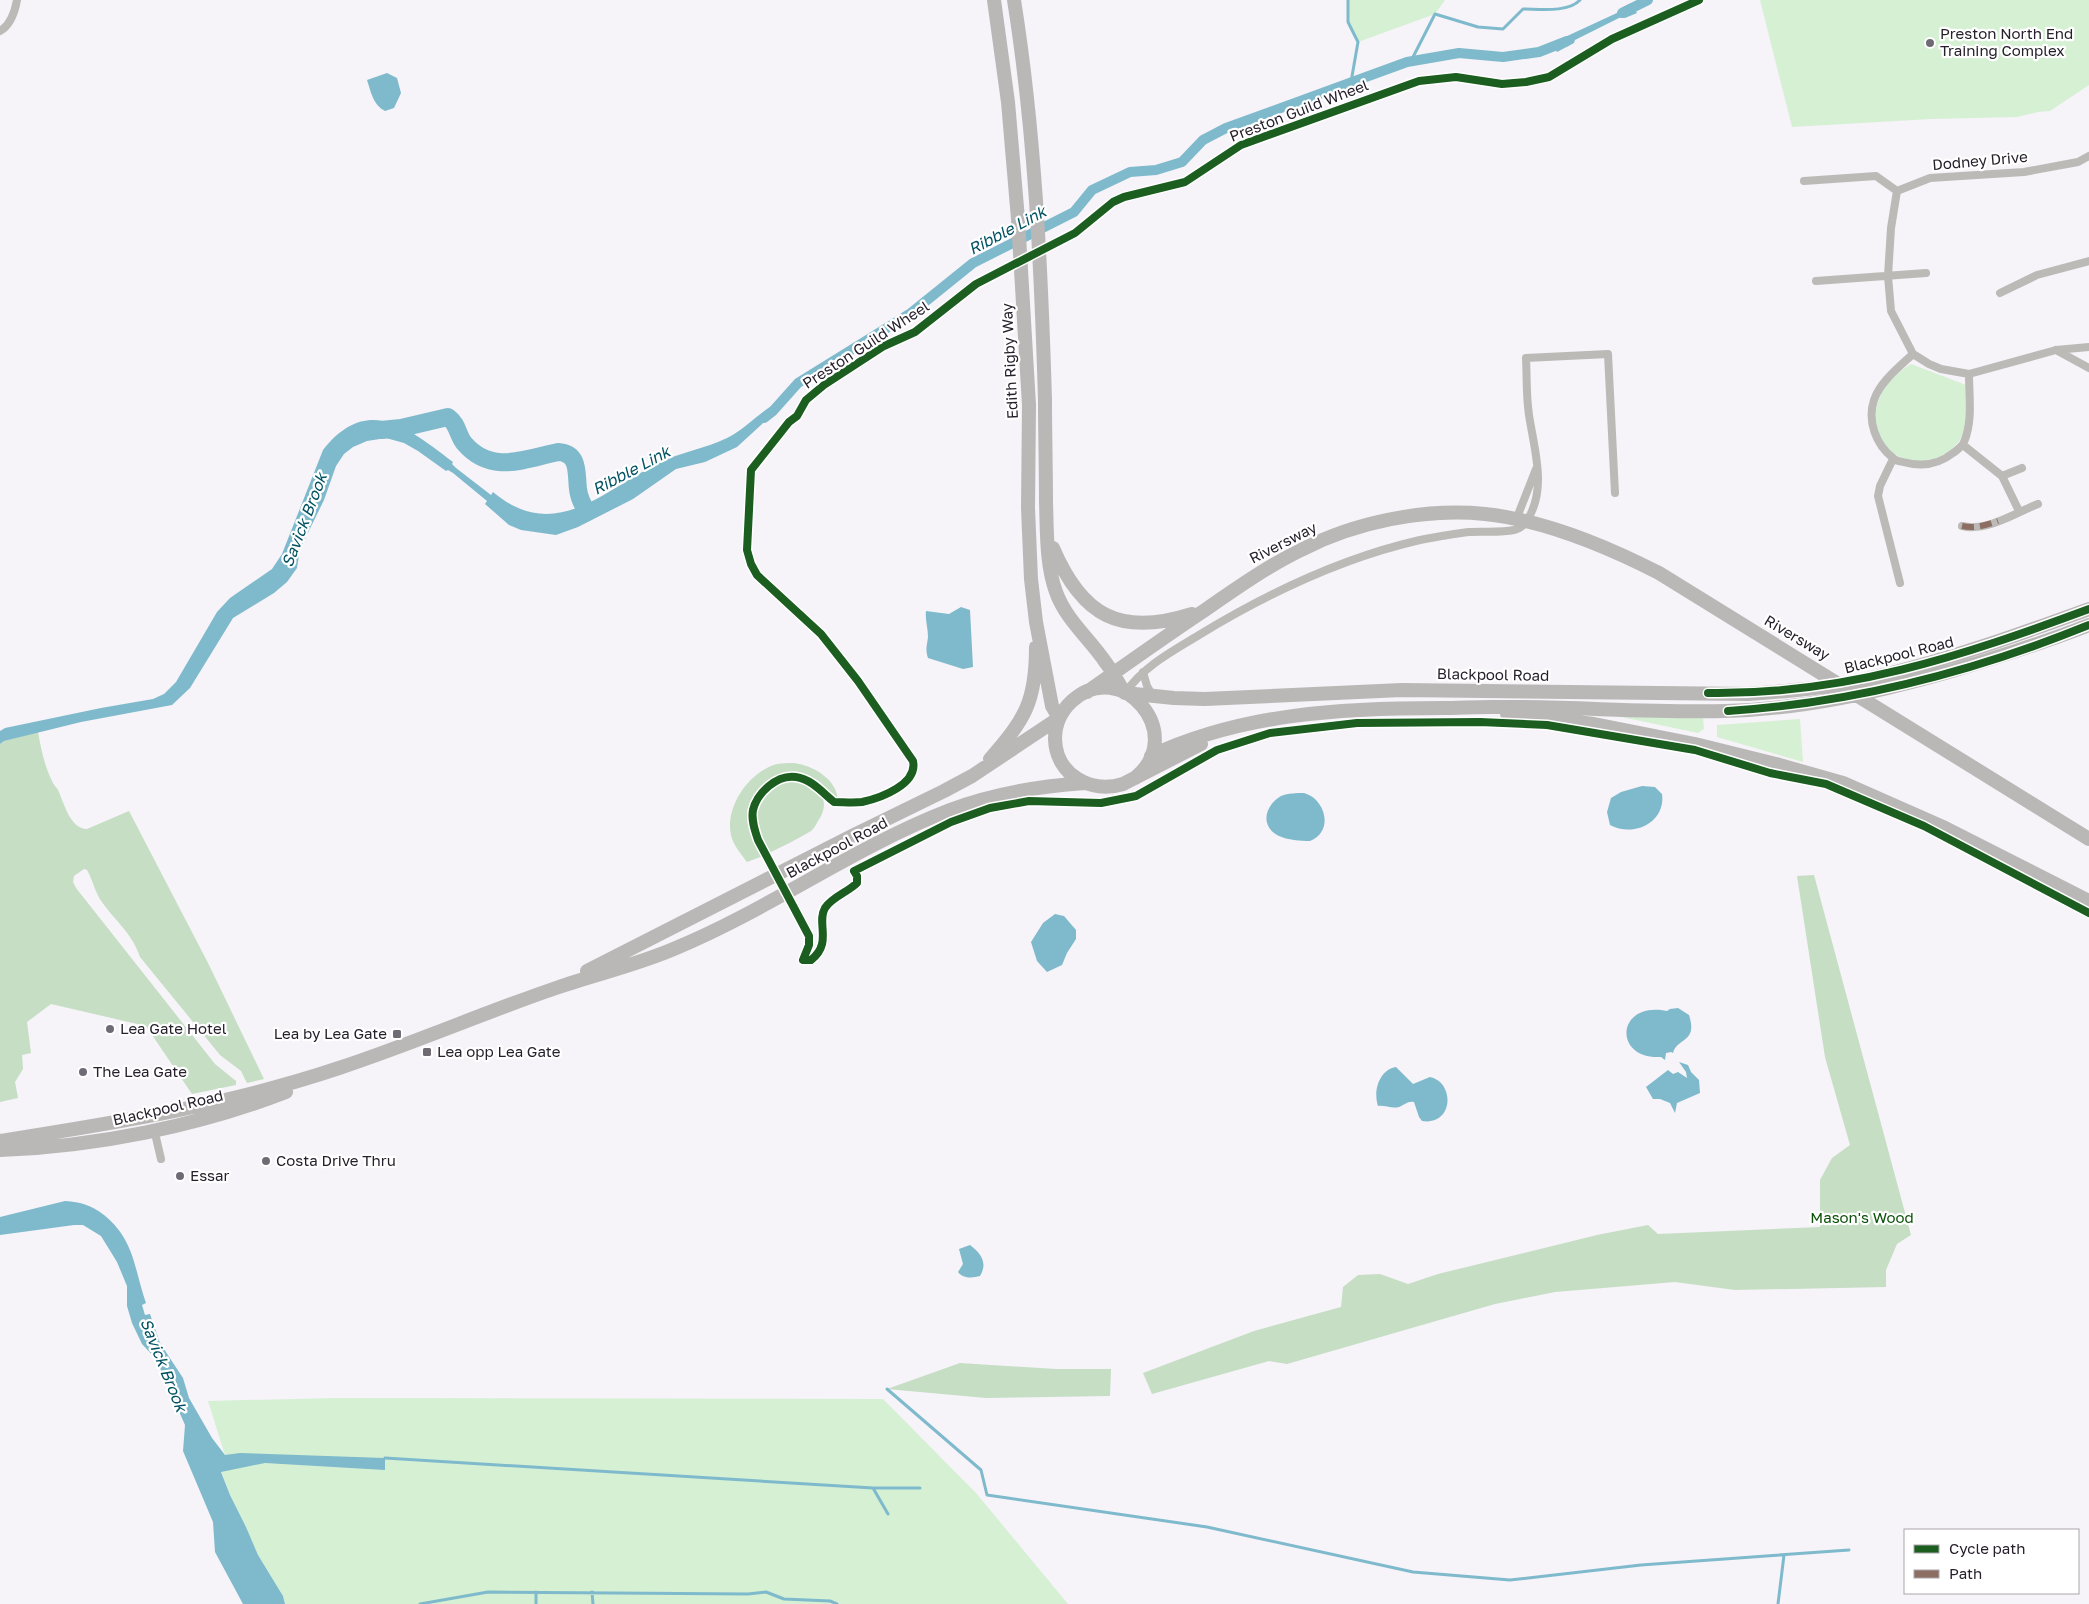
<svg xmlns="http://www.w3.org/2000/svg" width="2089" height="1604" font-family="'Golos Text',sans-serif">
<rect width="100%" height="100%" fill="#f6f3f9"/>
<path fill="#d6f0d4" d="M 1348,0 L 1445,0 L 1435,14 L 1358,42 L 1348,22 Z
M 1760,0 L 2089,0 L 2089,85 L 2050,111 L 2038,112 L 2017,117 L 1931,119 L 1792,127 Z
M 1911,364 L 1966,385 C 1966,398 1968,415 1965,428 C 1957,460 1911,472 1887,448 C 1885,445 1883,441 1881,438 C 1866,409 1885,379 1911,364 Z
M 1612,715 L 1703,717 L 1704,729 L 1698,733 Z
M 1800,719 L 1803,762 L 1717,737 L 1717,725 Z
M 335,1398 L 883,1399 L 976,1493 L 1068,1604 L 285,1604 L 283,1596 L 258,1555 L 246,1527 L 230,1495 L 221,1471 L 225,1455 L 208,1401 Z"/>
<path fill="#c5dec4" d="M 38,732 C 41,748 44,765 52,781 C 53,784 56,787 58,790 C 64,803 70,829 87,829 L 129,811 L 208,963 L 264,1079 L 247,1083 L 241,1071 L 220,1055 L 140,957 C 132,933 116,922 102,902 C 95,893 93,880 87,870 L 84,869 L 74,876 L 73,882 L 76,888 L 215,1064 L 236,1081 L 236,1085 L 192,1094 L 146,1026 L 51,1004 L 27,1022 L 31,1053 L 22,1055 L 23,1069 L 15,1082 L 18,1098 L 0,1102 L 0,744 L 4,741 Z
M 794,763 C 814,766 837,779 838,801 L 833,801 C 828,795 826,787 820,782 C 792,762 751,782 749,817 C 748,831 757,844 763,856 L 747,862 C 741,854 733,845 731,835 C 725,808 747,776 771,766 C 778,763 786,763 794,763 Z
M 795,781 C 815,786 832,796 820,818 C 817,822 815,828 811,831 C 798,839 783,846 769,853 C 764,843 757,831 756,819 C 755,798 775,781 795,781 Z
M 1814,875 L 1911,1235 L 1897,1244 L 1886,1270 L 1886,1287 L 1735,1290 L 1675,1282 L 1555,1292 L 1495,1304 L 1287,1364 L 1269,1361 L 1152,1394 L 1143,1373 L 1254,1331 L 1341,1307 L 1343,1287 L 1358,1275 L 1380,1274 L 1408,1284 L 1438,1274 L 1597,1235 L 1648,1225 L 1658,1234 L 1820,1227 L 1820,1180 L 1832,1158 L 1850,1145 L 1825,1057 L 1797,876 Z
M 960,1363 L 1056,1369 L 1111,1369 L 1110,1396 L 986,1398 L 887,1389 Z"/>
<path fill="#7ebacc" d="M 1631,3 L 1637,13 L 1625,18 L 1621,17 L 1575,40 L 1574,43 L 1557,52 L 1552,43 L 1619,12 L 1621,8 Z
M 387,73 L 397,78 L 401,93 L 394,108 L 385,111 C 373,105 371,92 367,80 Z
M 770,407 L 775,412 L 737,447 L 705,462 L 676,469 L 633,499 L 578,527 L 556,535 L 521,530 L 509,525 L 485,504 L 487,501 L 453,473 L 448,470 L 446,471 L 418,451 L 404,443 L 386,438 L 367,441 L 353,447 L 344,454 L 336,466 L 324,500 L 300,549 L 297,568 L 287,582 L 274,593 L 233,618 L 190,688 L 172,705 L 81,722 L 4,741 L 0,744 L 0,731 L 5,728 L 101,708 L 153,699 L 164,694 L 176,682 L 217,612 L 230,598 L 272,569 L 282,554 L 323,450 C 368,393 409,429 453,462 L 452,464 L 456,468 L 491,495 L 493,492 C 555,544 602,491 659,463 C 680,452 705,449 727,438 C 742,431 756,416 770,407 Z
M 961,607 L 970,610 L 973,667 L 963,669 L 928,658 C 925,649 927,646 928,637 C 928,628 925,620 926,611 L 949,614 Z
M 1642,786 L 1655,787 L 1662,794 C 1666,822 1634,838 1610,825 L 1607,812 L 1611,798 L 1621,792 Z
M 1304,793 C 1326,799 1334,832 1310,841 C 1301,841 1287,840 1279,836 C 1260,827 1264,806 1281,796 C 1288,793 1297,793 1304,793 Z
M 1055,914 L 1064,916 L 1076,930 L 1076,939 L 1067,953 L 1062,965 L 1047,972 L 1037,961 L 1031,942 L 1043,923 Z
M 1678,1008 L 1689,1015 C 1698,1043 1678,1037 1673,1053 L 1671,1052 L 1666,1053 L 1665,1060 L 1661,1057 C 1613,1060 1615,1001 1667,1011 L 1670,1009 Z
M 1679,1062 L 1688,1065 L 1691,1072 L 1699,1080 L 1700,1093 L 1677,1103 L 1675,1113 L 1670,1103 L 1660,1099 L 1653,1099 L 1646,1087 L 1668,1070 L 1673,1074 L 1678,1072 L 1687,1078 L 1686,1072 Z
M 1396,1067 L 1413,1084 L 1430,1077 C 1455,1082 1454,1126 1422,1121 L 1419,1117 L 1414,1102 C 1407,1101 1405,1105 1399,1107 C 1391,1109 1385,1105 1378,1106 C 1373,1091 1379,1070 1396,1067 Z
M 65,1201 C 81,1202 91,1205 104,1215 C 135,1240 134,1269 146,1303 L 142,1305 L 145,1315 L 150,1314 L 160,1343 L 183,1378 L 189,1398 L 212,1438 L 225,1455 L 240,1453 L 385,1458 L 385,1470 L 265,1463 L 221,1472 L 230,1495 L 246,1527 L 258,1555 L 283,1596 L 285,1604 L 243,1604 L 215,1552 L 213,1522 L 183,1451 L 185,1425 L 156,1359 L 142,1344 L 132,1323 L 127,1306 L 127,1286 L 117,1262 L 101,1236 L 83,1225 L 74,1225 L 0,1235 L 0,1217 Z
M 970,1245 C 981,1253 988,1263 980,1276 C 973,1278 963,1279 958,1272 L 963,1264 L 959,1249 Z"/>
<g fill="none" stroke-linecap="round" stroke-linejoin="round">
<path stroke="#7ebacc" stroke-width="3" d="M 1348,0 L 1348,22 L 1358,42 L 1351,82
M 1411,61 L 1435,14 L 1478,27 L 1503,29 L 1523,9 C 1539,9 1568,13 1580,0
M 887,1389 L 981,1470 L 987,1495 L 1207,1527 L 1413,1572 L 1510,1580 L 1641,1565 L 1849,1550
M 385,1458 L 873,1488 L 920,1488
M 873,1488 L 888,1514
M 536,1592 L 536,1604
M 592,1592 L 593,1604
M 420,1604 L 488,1592 L 748,1594 L 766,1592 L 784,1599 L 830,1601 L 837,1604
M 1778,1604 L 1784,1555"/>
<path stroke="#7ebacc" stroke-width="10" d="M 1622,13 L 1648,0
M 764,418 L 773,411 L 798,383 L 911,313 L 973,263 L 1074,212 L 1092,190 L 1130,172 L 1156,170 L 1182,162 L 1203,140 L 1226,128 L 1407,62 L 1459,53 L 1503,57 L 1539,52 L 1567,41"/>
<path stroke="#7ebacc" stroke-width="18" d="M 381,430 L 401,428 L 448,417 C 458,424 457,434 464,443 C 491,475 525,459 558,452 C 580,453 576,474 578,489 C 579,498 582,504 587,512"/>
<path stroke="#bbbab7" stroke-width="8" d="M 0,31 C 11,25 15,11 17,0
M 2089,156 L 2078,162 L 2024,172 L 1930,178 L 1897,191 L 1891,228 L 1888,276 L 1891,311 L 1913,354 L 1929,364 L 1941,369 L 1969,374 L 2056,350 L 2089,347
M 1804,181 L 1876,176 L 1897,191
M 1816,281 L 1926,273
M 2000,293 L 2037,275 L 2089,261
M 2056,350 L 2089,368
M 1913,354 C 1899,367 1880,382 1874,400 C 1867,421 1876,445 1893,458 C 1895,461 1900,461 1903,462 C 1921,467 1938,465 1953,453 C 1957,450 1962,447 1964,442 C 1973,421 1969,397 1969,374
M 1963,445 L 2002,476 L 2019,511
M 1893,459 L 1880,486 L 1878,496 L 1900,583
M 2002,476 L 2022,468
M 1516,520 L 1536,469
M 1962,526 C 1987,532 2015,513 2038,504
M 1143,672 L 1147,686 L 1153,696
M 1125,693 C 1144,666 1171,652 1199,635 C 1268,593 1341,558 1420,540 C 1436,537 1452,534 1469,532 C 1483,531 1500,533 1514,530 C 1519,529 1523,526 1526,522 C 1548,490 1534,449 1529,415 C 1526,396 1527,377 1526,358 L 1608,354 L 1615,493
M 154,1129 L 161,1159"/>
<path stroke="#bab8b6" stroke-width="14" d="M 994,0 L 1008,102 L 1018,219 L 1029,405 L 1028,508 L 1031,579 L 1036,622 L 1052,706 L 1059,718
M 1014,0 C 1035,132 1041,266 1045,400 C 1045,434 1046,468 1046,502 C 1047,531 1046,565 1056,592 C 1066,620 1090,639 1106,663 C 1113,672 1118,682 1124,692
M 1053,548 C 1082,616 1120,637 1192,614
M 1087,692 C 1125,665 1163,638 1202,612 C 1234,590 1266,567 1301,550 C 1355,522 1424,508 1485,514 C 1545,520 1606,546 1659,573 L 2089,839
M 1125,693 L 1174,698 L 1205,699 L 1402,690 L 1748,694 C 1792,691 1837,687 1880,676 C 1951,659 2020,634 2089,609
M 1507,714 L 1594,724 L 1695,744 L 1776,764 L 1843,783 L 1945,828 L 2089,901
M 1151,756 C 1242,713 1344,708 1442,708 C 1458,708 1474,707 1490,707 C 1569,706 1647,713 1726,711 C 1804,709 1878,692 1952,671 C 1998,657 2044,643 2089,625
M 990,759 C 1025,719 1036,702 1036,647
M 1135,778 C 1189,734 1121,656 1072,701 C 1061,711 1055,725 1055,739 C 1056,775 1091,794 1123,784 L 1201,744
M 587,971 L 852,836 L 944,791 L 972,776 L 1059,718
M 0,1141 C 114,1123 229,1105 339,1068 C 412,1044 483,1013 556,988 C 596,974 637,965 676,948 C 770,909 854,847 950,810 C 993,794 1039,786 1085,783
M 0,1150 C 94,1147 198,1126 286,1092"/>
<path stroke="#8d6e63" stroke-width="6" stroke-dasharray="12 6" stroke-linecap="butt" d="M 1962,526 C 1975,529 1986,525 1998,521"/>
<g stroke="#fff" stroke-width="11">
<path id="cycleway" d="M 1699,0 L 1612,39 L 1549,77 L 1526,82 L 1502,84 L 1456,77 L 1419,81 L 1241,145 L 1185,182 L 1124,197 L 1113,202 L 1075,233 L 976,284 L 915,332 L 884,346 L 824,385 L 806,400 L 797,416 L 789,422 L 751,470 L 747,550 L 751,564 L 757,575 L 821,634 L 858,681 L 913,761 C 918,784 881,798 862,802 C 853,803 843,802 834,802 C 822,792 811,779 796,777 C 777,774 757,793 753,810 C 751,820 755,831 758,840 L 809,936 L 809,945 L 803,960 L 811,960 C 833,943 816,923 825,908 C 832,897 848,892 857,883 L 857,876 L 854,871 L 951,822 L 990,808 L 1029,801 L 1101,803 L 1136,796 L 1217,750 L 1270,733 L 1357,723 L 1480,722 L 1547,725 L 1695,750 L 1770,773 L 1826,784 L 1924,826 L 2089,913
M 1708,693 C 1846,695 1962,656 2089,609
M 1728,711 C 1852,703 1973,672 2089,625"/>
</g>
<use href="#cycleway" stroke="#1b5e20" stroke-width="8"/>
</g>
<g fill="#6f6a74" stroke="#fff" stroke-width="2">
<circle cx="1930" cy="43" r="5"/>
<circle cx="110" cy="1029" r="5"/>
<rect x="392" y="1029" width="10" height="10" rx="2.5"/>
<rect x="422" y="1047" width="10" height="10" rx="2.5"/>
<circle cx="83" cy="1072" r="5"/>
<circle cx="266" cy="1161" r="5"/>
<circle cx="180" cy="1176" r="5"/>
</g>
<g text-anchor="middle" stroke-width="4.5" stroke-linejoin="round" paint-order="stroke">
<g font-size="15" fill="#27202c" stroke="#fff" text-anchor="start">
<text x="1940" y="39">Preston North End<tspan x="1940" dy="17">Training Complex</tspan></text>
<text x="120" y="1034">Lea Gate Hotel</text>
<text x="387" y="1039" text-anchor="end">Lea by Lea Gate</text>
<text x="437" y="1057">Lea opp Lea Gate</text>
<text x="93" y="1077">The Lea Gate</text>
<text x="276" y="1166">Costa Drive Thru</text>
<text x="190" y="1181">Essar</text>
</g>
<g font-size="15" fill="#27202c" stroke="#fff">
<text transform="translate(1299 111) rotate(-21)" y="5">Preston Guild Wheel</text>
<text transform="translate(1980 161) rotate(-5)" y="5">Dodney Drive</text>
<text transform="translate(866 345) rotate(-33)" y="5">Preston Guild Wheel</text>
<text transform="translate(1010 361) rotate(-93)" y="5">Edith Rigby Way</text>
<text transform="translate(1283 543) rotate(-27)" y="5">Riversway</text>
<text transform="translate(1797 638) rotate(31)" y="5">Riversway</text>
<text transform="translate(1899 655) rotate(-14)" y="5">Blackpool Road</text>
<text transform="translate(1493 675) rotate(1)" y="5">Blackpool Road</text>
<text transform="translate(837 848) rotate(-28)" y="5">Blackpool Road</text>
<text transform="translate(168 1108) rotate(-13)" y="5">Blackpool Road</text>
</g>
<g font-size="15" fill="#0b510a" stroke="#fff">
<text x="1862" y="1223">Mason's Wood</text>
</g>
<g font-size="16" font-style="italic" fill="#015262" stroke="#fff">
<text transform="translate(1007 230) rotate(-28)" y="6">Ribble Link</text>
<text transform="translate(631 470) rotate(-28)" y="6">Ribble Link</text>
<text transform="translate(304 520) rotate(-69)" y="6">Savick Brook</text>
<text transform="translate(164 1365) rotate(68)" y="6">Savick Brook</text>
</g>
</g>
<rect x="1904" y="1529" width="175" height="65" fill="#ffffff" stroke="#a9a6ab"/>
<rect x="1914" y="1545" width="25" height="8" fill="#1b5e20" stroke="#a9a6ab"/>
<text x="1949" y="1554" font-size="15" fill="#27202c">Cycle path</text>
<rect x="1914" y="1570" width="25" height="8" fill="#8d6e63" stroke="#a9a6ab"/>
<text x="1949" y="1579" font-size="15" fill="#27202c">Path</text>
</svg>
